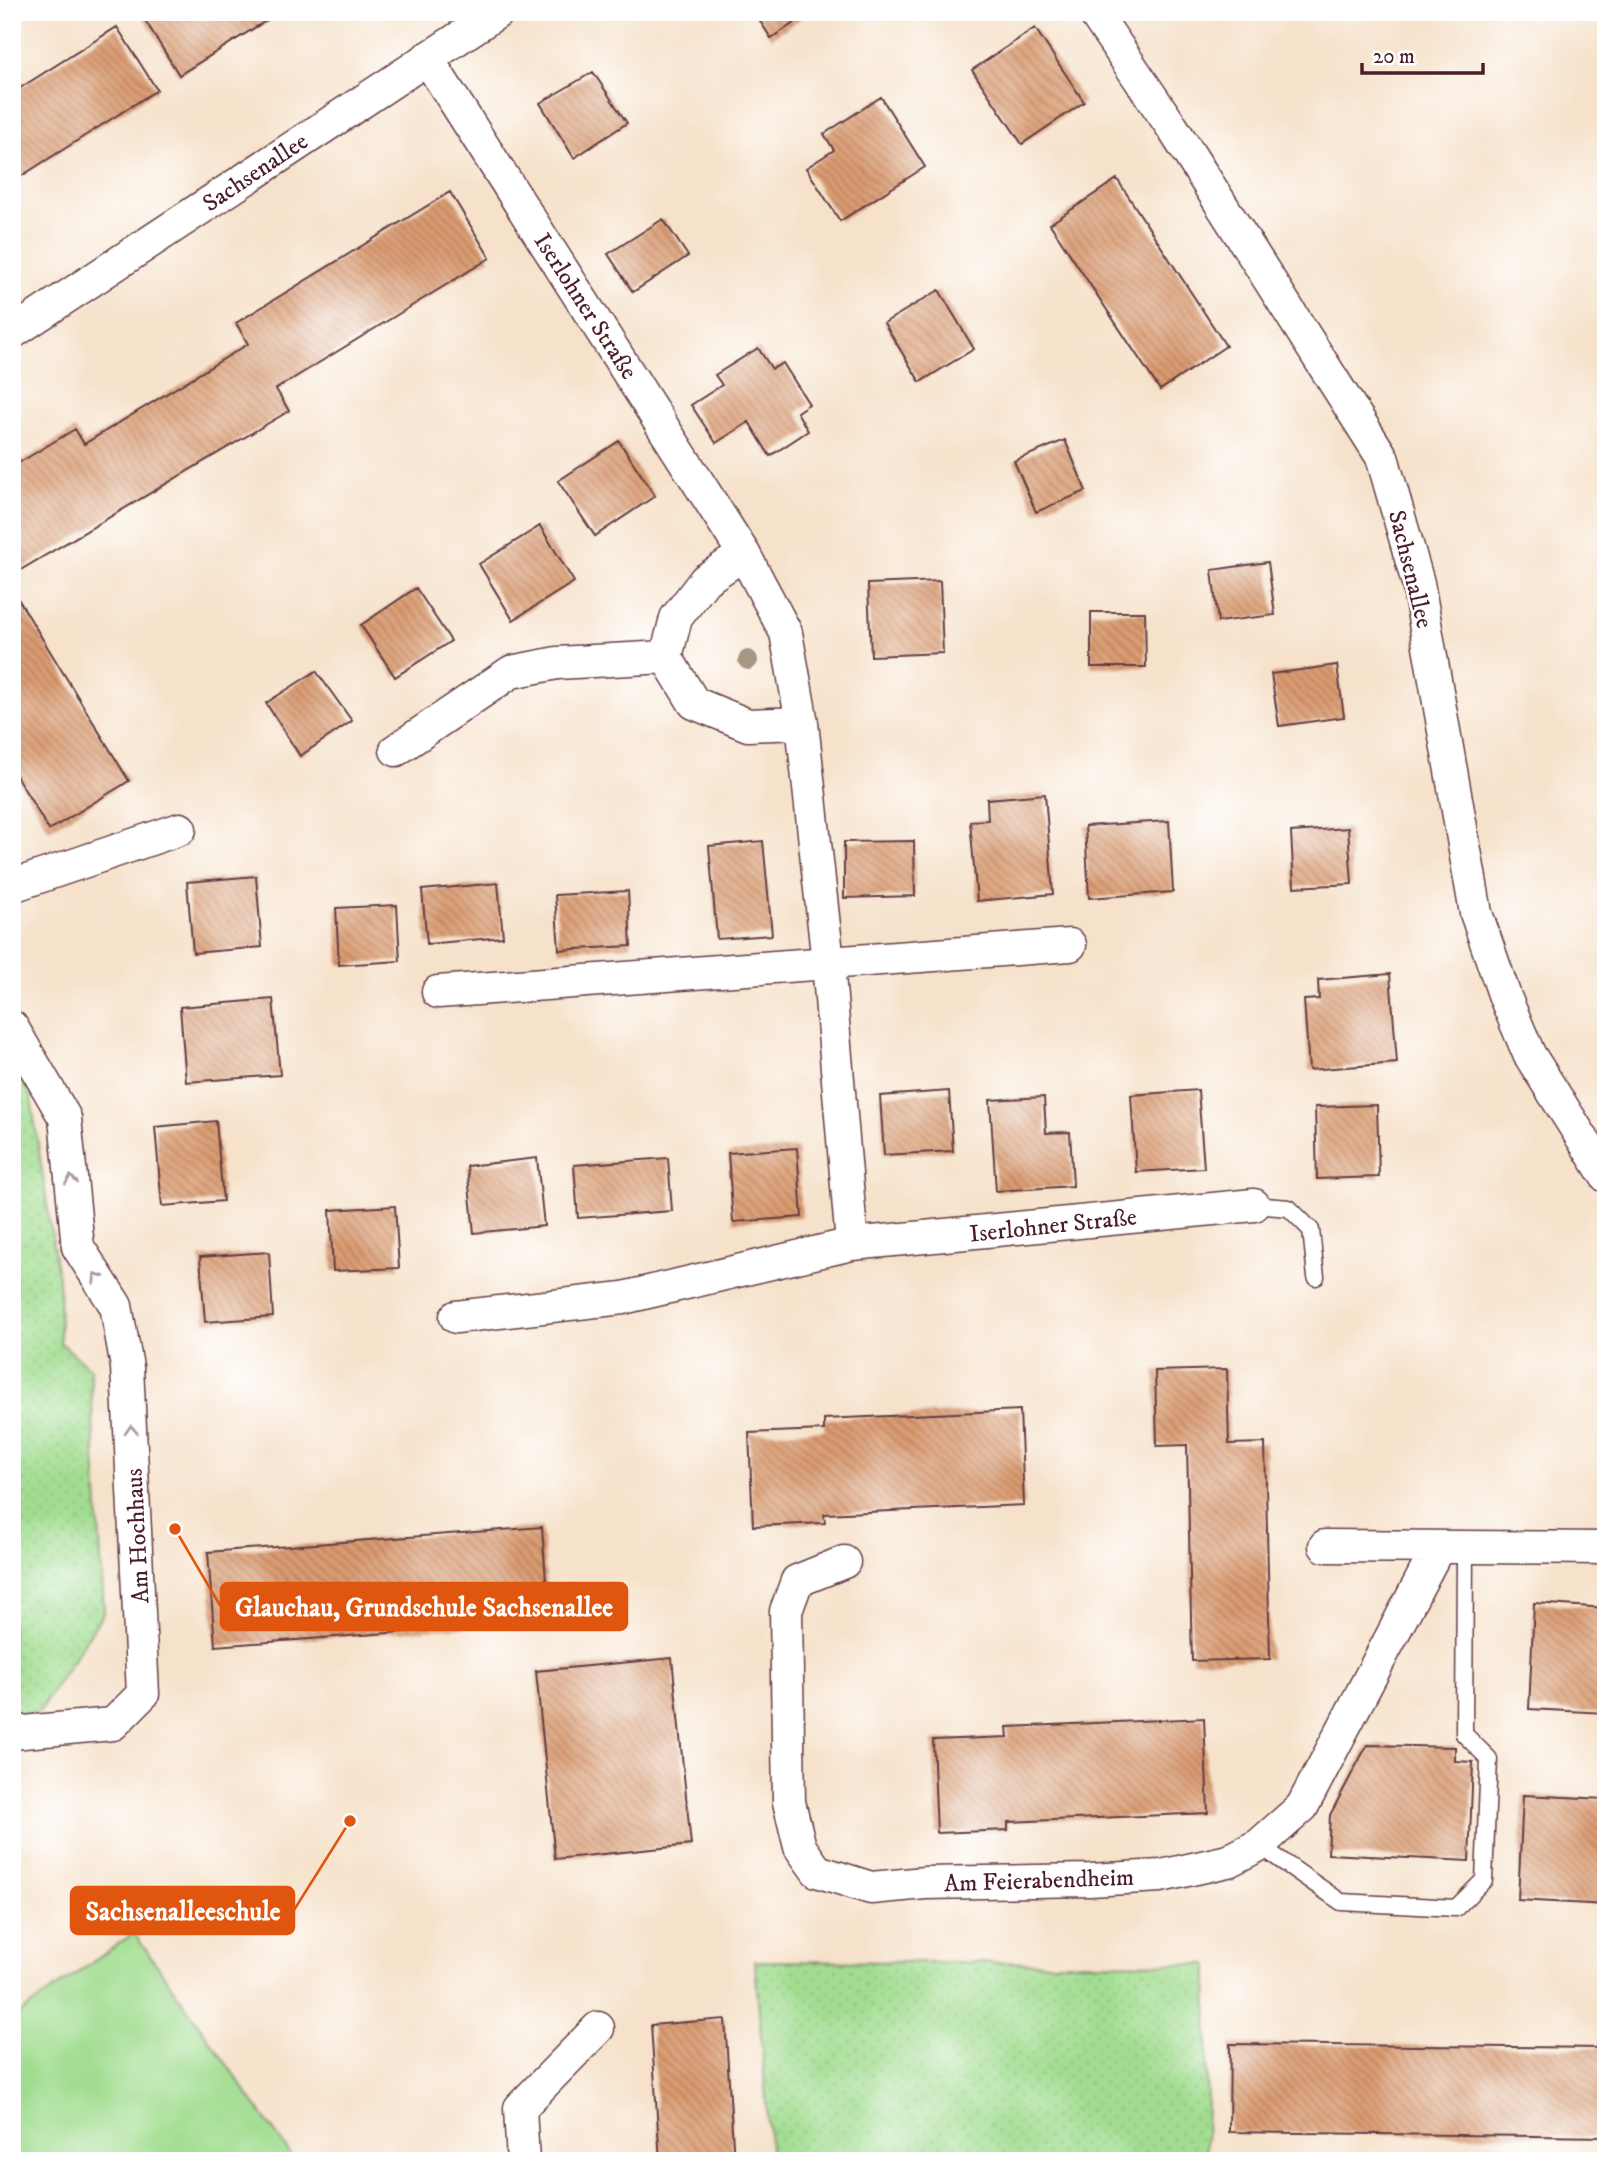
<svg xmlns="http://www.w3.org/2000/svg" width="1618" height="2173" font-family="'IM FELL DW Pica',serif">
<defs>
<pattern id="grass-dots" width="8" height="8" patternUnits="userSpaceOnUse" patternTransform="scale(1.75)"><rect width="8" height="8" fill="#a1dd90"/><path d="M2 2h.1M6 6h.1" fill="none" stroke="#8cbd7c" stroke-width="1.8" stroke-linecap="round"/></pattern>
<pattern id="building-back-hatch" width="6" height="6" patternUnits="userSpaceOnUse" patternTransform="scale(1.75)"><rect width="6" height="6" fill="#da9b71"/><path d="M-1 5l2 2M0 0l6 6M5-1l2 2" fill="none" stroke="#b37e5d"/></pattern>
</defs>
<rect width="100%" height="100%" fill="#fff"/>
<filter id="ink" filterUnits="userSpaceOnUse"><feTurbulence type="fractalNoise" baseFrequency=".0143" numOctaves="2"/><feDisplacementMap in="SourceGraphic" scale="14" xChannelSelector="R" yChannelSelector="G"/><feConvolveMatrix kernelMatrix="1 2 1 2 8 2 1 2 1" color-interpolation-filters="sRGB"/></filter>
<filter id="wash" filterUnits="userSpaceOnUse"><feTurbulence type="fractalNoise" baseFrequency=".00686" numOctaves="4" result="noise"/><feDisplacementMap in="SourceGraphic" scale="28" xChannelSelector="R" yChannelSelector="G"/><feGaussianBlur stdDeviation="1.57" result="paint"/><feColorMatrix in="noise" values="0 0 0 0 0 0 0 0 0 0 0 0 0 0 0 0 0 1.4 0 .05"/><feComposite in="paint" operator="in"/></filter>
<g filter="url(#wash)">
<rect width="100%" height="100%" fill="#f6e2cb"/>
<path fill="url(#grass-dots)" stroke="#767e5e" stroke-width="2" d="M 12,1056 L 31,1098 L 59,1284 L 60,1342 L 90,1369 L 104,1612 L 39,1712 L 12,1715 Z
M 755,1961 L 1208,1964 L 1206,2161 L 771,2161 Z"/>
<path fill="#a1dd90" stroke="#767e5e" stroke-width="2" d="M 134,1933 L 295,2161 L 12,2161 L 12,2019 Z"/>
<g id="blocks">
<path fill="url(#building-back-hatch)" d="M 140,12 L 280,12 L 179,75 Z
M 754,12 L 811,12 L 771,38 Z
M 117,27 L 157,90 L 12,182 L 12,93 Z
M 1035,28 L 1084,102 L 1022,144 L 972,70 Z
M 593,72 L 627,123 L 574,158 L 540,103 Z
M 881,97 L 925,167 L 840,221 L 806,168 L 834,150 L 824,134 Z
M 1117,179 L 1226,346 L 1160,390 L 1050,224 Z
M 450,192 L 490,258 L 276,389 L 289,411 L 12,575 L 12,467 L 75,429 L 84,444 L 248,344 L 236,323 Z
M 663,219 L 688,256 L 633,292 L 608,254 Z
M 939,290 L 974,349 L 920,382 L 884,323 Z
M 758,348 L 772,369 L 783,363 L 809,404 L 797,412 L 808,431 L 770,456 L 749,422 L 716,443 L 691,405 L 722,385 L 715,375 Z
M 1065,440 L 1086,491 L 1036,512 L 1014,461 Z
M 619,441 L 655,496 L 595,536 L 558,481 Z
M 540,526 L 574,582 L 513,620 L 479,564 Z
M 1268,562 L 1275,615 L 1218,622 L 1212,570 Z
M 940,581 L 943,653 L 871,656 L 868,584 Z
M 416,588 L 451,641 L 395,677 L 361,625 Z
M 17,597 L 129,781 L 49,830 L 12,769 L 12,600 Z
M 1091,612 L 1145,612 L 1146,667 L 1091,667 Z
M 1337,665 L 1344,717 L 1279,726 L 1271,674 Z
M 316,671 L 352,721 L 300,756 L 266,703 Z
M 1045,794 L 1053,894 L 977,901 L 970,821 L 988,820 L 987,799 Z
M 1169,821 L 1173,892 L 1089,898 L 1085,826 Z
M 1348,828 L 1352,884 L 1294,887 L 1291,832 Z
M 763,841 L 772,935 L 717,939 L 709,846 Z
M 914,841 L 915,896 L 844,898 L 844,842 Z
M 256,876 L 262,947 L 193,953 L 187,882 Z
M 498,883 L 503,937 L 427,944 L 422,890 Z
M 628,891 L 631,946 L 559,950 L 555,895 Z
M 397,905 L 400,961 L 339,965 L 336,908 Z
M 1390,974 L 1397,1063 L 1309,1070 L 1304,1000 L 1319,999 L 1318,980 Z
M 273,999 L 280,1075 L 186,1082 L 180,1007 Z
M 1198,1090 L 1204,1168 L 1136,1172 L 1131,1095 Z
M 949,1091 L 953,1151 L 884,1155 L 880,1096 Z
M 1044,1097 L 1046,1133 L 1070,1132 L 1073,1186 L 996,1191 L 990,1100 Z
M 1377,1105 L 1379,1177 L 1317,1179 L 1315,1107 Z
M 216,1121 L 223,1201 L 162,1206 L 155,1127 Z
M 797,1148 L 802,1217 L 733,1222 L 728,1153 Z
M 537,1158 L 544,1226 L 474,1233 L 467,1166 Z
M 668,1158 L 672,1211 L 578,1218 L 574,1165 Z
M 395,1206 L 399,1268 L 333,1271 L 330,1210 Z
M 269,1252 L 273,1317 L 205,1322 L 200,1257 Z
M 1227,1369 L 1229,1444 L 1265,1443 L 1270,1659 L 1192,1661 L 1187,1445 L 1157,1446 L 1155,1371 Z
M 1020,1410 L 1024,1505 L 824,1514 L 825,1523 L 753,1526 L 749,1433 L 824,1430 L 824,1419 Z
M 542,1527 L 549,1621 L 215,1646 L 208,1552 Z
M 1534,1603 L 1606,1608 L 1606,1713 L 1529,1709 Z
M 672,1658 L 691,1845 L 555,1859 L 536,1671 Z
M 1204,1718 L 1208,1813 L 1008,1822 L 1008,1830 L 937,1833 L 933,1740 L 1008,1737 L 1007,1727 Z
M 1367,1745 L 1455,1747 L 1455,1761 L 1473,1762 L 1469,1861 L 1328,1854 L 1330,1815 Z
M 1523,1795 L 1606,1799 L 1606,1905 L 1518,1900 Z
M 725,2019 L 734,2161 L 660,2161 L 651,2025 Z
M 1230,2044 L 1606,2048 L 1606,2137 L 1229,2132 Z"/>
</g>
</g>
<g filter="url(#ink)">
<use href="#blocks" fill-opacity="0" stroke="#643c43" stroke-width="2"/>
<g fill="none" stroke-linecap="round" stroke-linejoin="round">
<g stroke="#643c43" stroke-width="19">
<path id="service" d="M 1254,1205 L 1289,1208 L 1311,1230 L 1316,1277
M 1259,1845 L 1341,1902 L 1456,1908 L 1484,1880 L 1489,1759 L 1464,1734 L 1465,1548"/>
</g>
<g stroke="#643c43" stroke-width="35">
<path id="minor" d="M 1094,12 L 1172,127 L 1382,457 L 1418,583 L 1476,913 L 1505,997 L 1529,1054 L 1606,1176
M 427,58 L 744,554 L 786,633 L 802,723 L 828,963 L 852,1244 L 1254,1205
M 12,333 L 498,12
M 744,554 L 705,580 L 676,618 L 666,657 L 694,703 L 748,725 L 802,723
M 396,750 L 511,672 L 557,663 L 666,657
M 12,886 L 180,829
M 438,992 L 1070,945
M 12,1027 L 65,1118 L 78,1247 L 116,1306 L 127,1367 L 143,1694 L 113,1724 L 12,1733
M 456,1317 L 623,1298 L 852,1244
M 1325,1546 L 1606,1548
M 844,1562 L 797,1581 L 786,1611 L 789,1802 L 800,1847 L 817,1871 L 871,1888 L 925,1883 L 1090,1880 L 1161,1876 L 1228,1861 L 1259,1845 L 1302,1807 L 1438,1548
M 523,2161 L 520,2108 L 598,2028"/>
</g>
<use href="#service" stroke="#fff" stroke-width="16"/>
<use href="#minor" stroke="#fff" stroke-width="32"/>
</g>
<circle fill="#a69684" cx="748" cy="660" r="10"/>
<defs><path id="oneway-chevron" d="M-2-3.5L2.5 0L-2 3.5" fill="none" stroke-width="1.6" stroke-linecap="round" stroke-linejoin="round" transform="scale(1.75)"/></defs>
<g stroke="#ae9aa0">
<use href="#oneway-chevron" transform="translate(71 1180) rotate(-96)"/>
<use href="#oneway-chevron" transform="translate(97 1277) rotate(-123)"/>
<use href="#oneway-chevron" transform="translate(131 1430) rotate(-93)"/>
</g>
</g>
<g text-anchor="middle" stroke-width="5" stroke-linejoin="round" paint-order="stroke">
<g font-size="24" fill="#4a1f2b" stroke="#fff">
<text transform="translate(255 172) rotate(-34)" y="8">Sachsenallee</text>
<text transform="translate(586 306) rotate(57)" y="8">Iserlohner Straße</text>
<text transform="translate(1411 569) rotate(76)" y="8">Sachsenallee</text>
<text transform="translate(1053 1225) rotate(-6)" y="8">Iserlohner Straße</text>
<text transform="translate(137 1536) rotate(-93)" y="8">Am Hochhaus</text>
<text transform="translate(1039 1880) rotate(-2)" y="8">Am Feierabendheim</text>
</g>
</g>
<path fill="none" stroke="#e0560e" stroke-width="2.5" d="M175 1529L221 1607M350 1821L294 1910"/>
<g fill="#e0560e" stroke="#fff" stroke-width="2.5">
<circle cx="175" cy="1529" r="7"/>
<circle cx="350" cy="1821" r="7"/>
</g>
<g fill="#e0560e" stroke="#e0560e" stroke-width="2.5">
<rect x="221" y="1583" width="406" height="47" rx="7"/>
<rect x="71" y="1887" width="223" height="47" rx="7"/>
</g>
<g font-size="26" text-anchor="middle" font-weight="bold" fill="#fff">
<text x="424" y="1616">Glauchau, Grundschule Sachsenallee</text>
<text x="183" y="1920">Sachsenalleeschule</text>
</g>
<rect width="1618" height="2173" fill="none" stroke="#fff" stroke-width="42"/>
<path d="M1362 63v10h121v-10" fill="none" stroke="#4a1f2b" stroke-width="3.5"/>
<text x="1373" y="63" font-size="21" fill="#4a1f2b" stroke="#ffffff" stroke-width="5" paint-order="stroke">20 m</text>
</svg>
